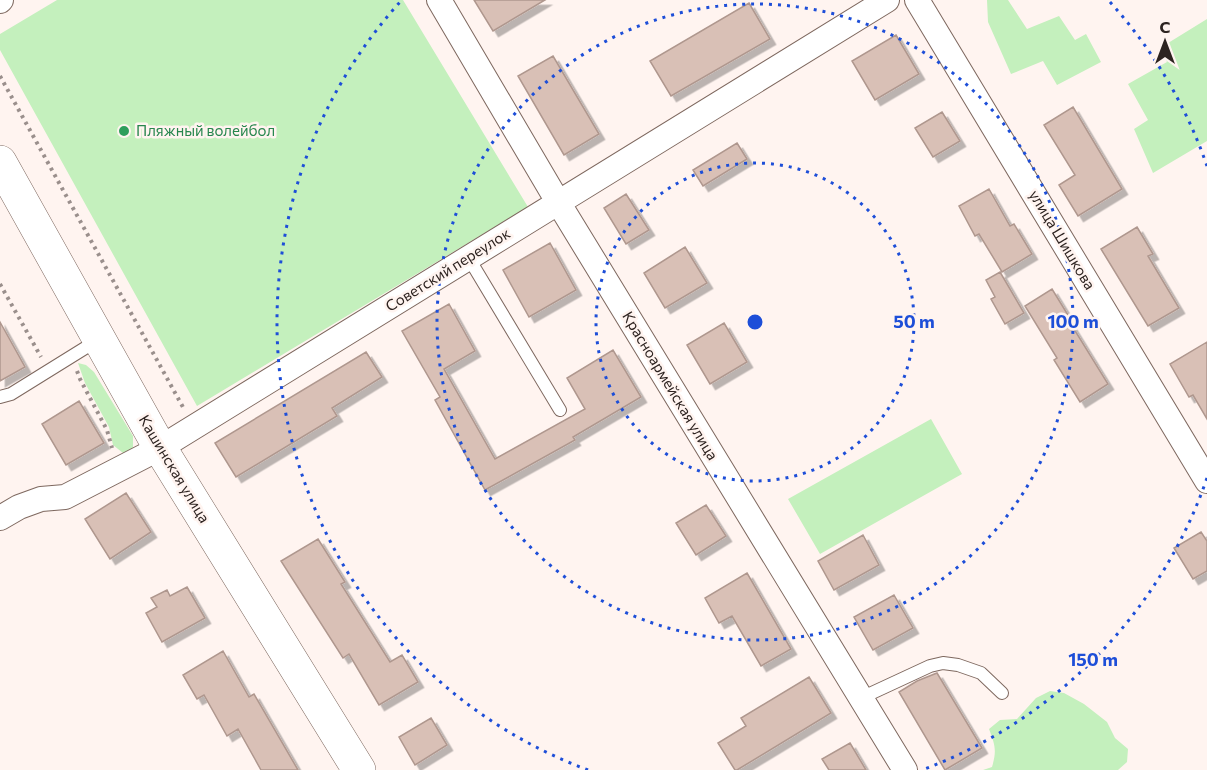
<svg xmlns="http://www.w3.org/2000/svg" width="1207" height="770" font-family="Commissioner,sans-serif">
<defs>
<filter id="shadow"><feDropShadow dx="5.5" dy="5.5" stdDeviation="0" flood-color="#0004"/></filter>
</defs>
<rect width="100%" height="100%" fill="#fff4f0"/>
<path fill="#c4f0bd" d="M 57,0 L 403,0 L 528,207 L 197,406 L 0,50 L 0,34 Z
M 987,0 L 1008,0 L 1027,29 L 1059,16 L 1075,40 L 1086,34 L 1101,62 L 1057,85 L 1043,61 L 1011,74 L 988,22 Z
M 1207,19 L 1207,141 L 1153,173 L 1134,129 L 1148,120 L 1128,84 L 1167,62 L 1160,48 Z
M 78,363 L 86,365 L 94,372 L 133,436 L 133,447 L 131,451 L 123,453 L 113,445 L 109,427 L 85,383 Z
M 931,419 L 962,474 L 820,554 L 788,499 Z
M 1050,691 L 1064,693 L 1084,704 L 1107,722 L 1115,738 L 1128,749 L 1127,762 L 1118,770 L 983,770 L 992,767 C 997,750 995,745 989,729 L 1000,720 L 1017,719 L 1036,698 Z"/>
<path fill="#d9c0b6" stroke="#af978e" stroke-width="1.5" filter="url(#shadow)" d="M 474,0 L 545,0 L 493,31 Z
M 749,3 L 770,39 L 671,96 L 650,61 Z
M 896,35 L 919,74 L 875,100 L 852,61 Z
M 553,56 L 599,134 L 564,155 L 518,76 Z
M 1073,107 L 1122,189 L 1078,216 L 1059,185 L 1075,175 L 1044,125 Z
M 942,112 L 960,141 L 933,157 L 915,128 Z
M 737,143 L 747,159 L 703,186 L 693,170 Z
M 989,189 L 1010,226 L 1014,224 L 1032,254 L 1002,272 L 979,234 L 975,236 L 959,206 Z
M 626,194 L 649,230 L 626,244 L 604,208 Z
M 1137,227 L 1153,254 L 1148,256 L 1179,308 L 1148,326 L 1101,249 Z
M 550,243 L 576,290 L 529,317 L 503,270 Z
M 685,247 L 707,283 L 665,308 L 644,273 Z
M 1000,272 L 1024,313 L 1005,324 L 991,299 L 995,297 L 986,280 Z
M 1052,289 L 1071,320 L 1069,321 L 1108,384 L 1080,402 L 1054,360 L 1057,358 L 1025,306 Z
M 449,304 L 475,351 L 444,369 L 495,459 L 585,409 L 567,378 L 613,350 L 641,397 L 573,437 L 575,440 L 485,490 L 435,400 L 440,397 L 402,331 Z
M 0,322 L 25,367 L 0,381 Z
M 724,323 L 747,362 L 710,384 L 687,345 Z
M 1207,342 L 1207,419 L 1193,395 L 1189,397 L 1170,364 Z
M 366,352 L 382,377 L 332,408 L 337,416 L 236,477 L 215,443 Z
M 79,401 L 104,443 L 66,465 L 42,424 Z
M 126,493 L 151,532 L 110,559 L 85,519 Z
M 706,505 L 726,536 L 696,555 L 676,523 Z
M 1201,532 L 1207,541 L 1207,571 L 1193,579 L 1174,548 Z
M 863,535 L 879,565 L 834,590 L 818,561 Z
M 318,539 L 345,582 L 341,584 L 390,662 L 402,655 L 418,682 L 379,705 L 349,654 L 343,658 L 281,561 Z
M 747,573 L 791,649 L 761,666 L 732,616 L 719,623 L 705,598 Z
M 187,587 L 205,618 L 162,642 L 146,613 L 157,607 L 151,598 L 167,590 L 170,596 Z
M 894,595 L 913,628 L 873,650 L 854,617 Z
M 223,651 L 249,697 L 254,694 L 298,770 L 261,770 L 238,729 L 227,736 L 204,695 L 197,699 L 183,675 Z
M 937,673 L 982,748 L 945,770 L 899,692 L 917,681 Z
M 809,677 L 831,713 L 737,770 L 735,770 L 718,743 L 746,726 L 741,718 Z
M 431,718 L 447,745 L 415,765 L 399,737 Z
M 850,743 L 866,770 L 829,770 L 822,759 Z"/>
<g fill="none" stroke-linecap="round" stroke-linejoin="round">
<g stroke="#7e685f" stroke-width="14">
<path id="service" d="M 468,257 L 560,410
M 0,397 L 11,394 L 98,340
M 861,698 L 930,666 L 943,663 L 958,665 L 981,673 L 1002,693"/>
</g>
<g stroke="#7e685f" stroke-width="26">
<path id="minor" d="M 439,0 L 558,202 L 905,770
M 917,0 L 1207,481
M 0,1 L 1,0
M 0,518 L 19,507 L 41,499 L 65,497 L 160,448 L 887,0"/>
</g>
<g stroke="#7e685f" stroke-width="34">
<path id="primary" d="M 0,162 L 160,448 L 359,770"/>
</g>
<path stroke="#9a8f8c" stroke-width="4" stroke-dasharray="3 4.5" stroke-linecap="butt" d="M 0,76 L 184,409
M 0,284 L 41,357
M 77,371 L 80,379 L 107,430 L 112,448"/>
<use href="#service" stroke="#fff" stroke-width="12"/>
<use href="#minor" stroke="#fff" stroke-width="24"/>
<use href="#primary" stroke="#fff" stroke-width="33"/>
</g>
<g fill="none" stroke="#1d4ed8" stroke-width="3" stroke-dasharray="3 6">
<circle cx="755" cy="322" r="159"/>
<circle cx="755" cy="322" r="318"/>
<path d="M1207 478A478 478 0 0 1 922 770M588 770A478 478 0 0 1 400 2M1110 2A478 478 0 0 1 1207 166"/>
</g>
<circle fill="#2e9e5b" stroke="#fff4f0" stroke-width="2" cx="124" cy="131" r="6"/>
<g text-anchor="middle" stroke-width="5" stroke-linejoin="round" paint-order="stroke">
<g font-size="15" fill="#27864d" stroke="#fff4f0" text-anchor="start">
<text x="136" y="136">Пляжный волейбол</text>
</g>
<g font-size="15" fill="#2d2320" stroke="#fff4f0">
<text transform="translate(1062 240) rotate(59)" y="5">улица Шишкова</text>
<text transform="translate(448 270) rotate(-32)" y="5">Советский переулок</text>
<text transform="translate(670 386) rotate(59)" y="5">Красноармейская улица</text>
<text transform="translate(174 469) rotate(59)" y="5">Кашинская улица</text>
</g>
</g>
<circle cx="755" cy="322" r="9" fill="#1d4ed8" stroke="#fff4f0" stroke-width="3"/>
<g font-size="18" text-anchor="middle" font-weight="bold" fill="#1d4ed8" stroke="#fff4f0" stroke-width="5" stroke-linejoin="round" paint-order="stroke">
<text x="914" y="328">50 m</text>
<text x="1073" y="328">100 m</text>
<text x="1093" y="666">150 m</text>
</g>
<g transform="translate(1165 42)" stroke="#fff4f0" stroke-width="4.5" paint-order="stroke">
<path d="M0-4.5L10 22L0 15L-10 22Z" fill="#2d2320"/>
<text y="-9" font-size="16" font-weight="bold" text-anchor="middle" fill="#2d2320">С</text>
</g>
</svg>
